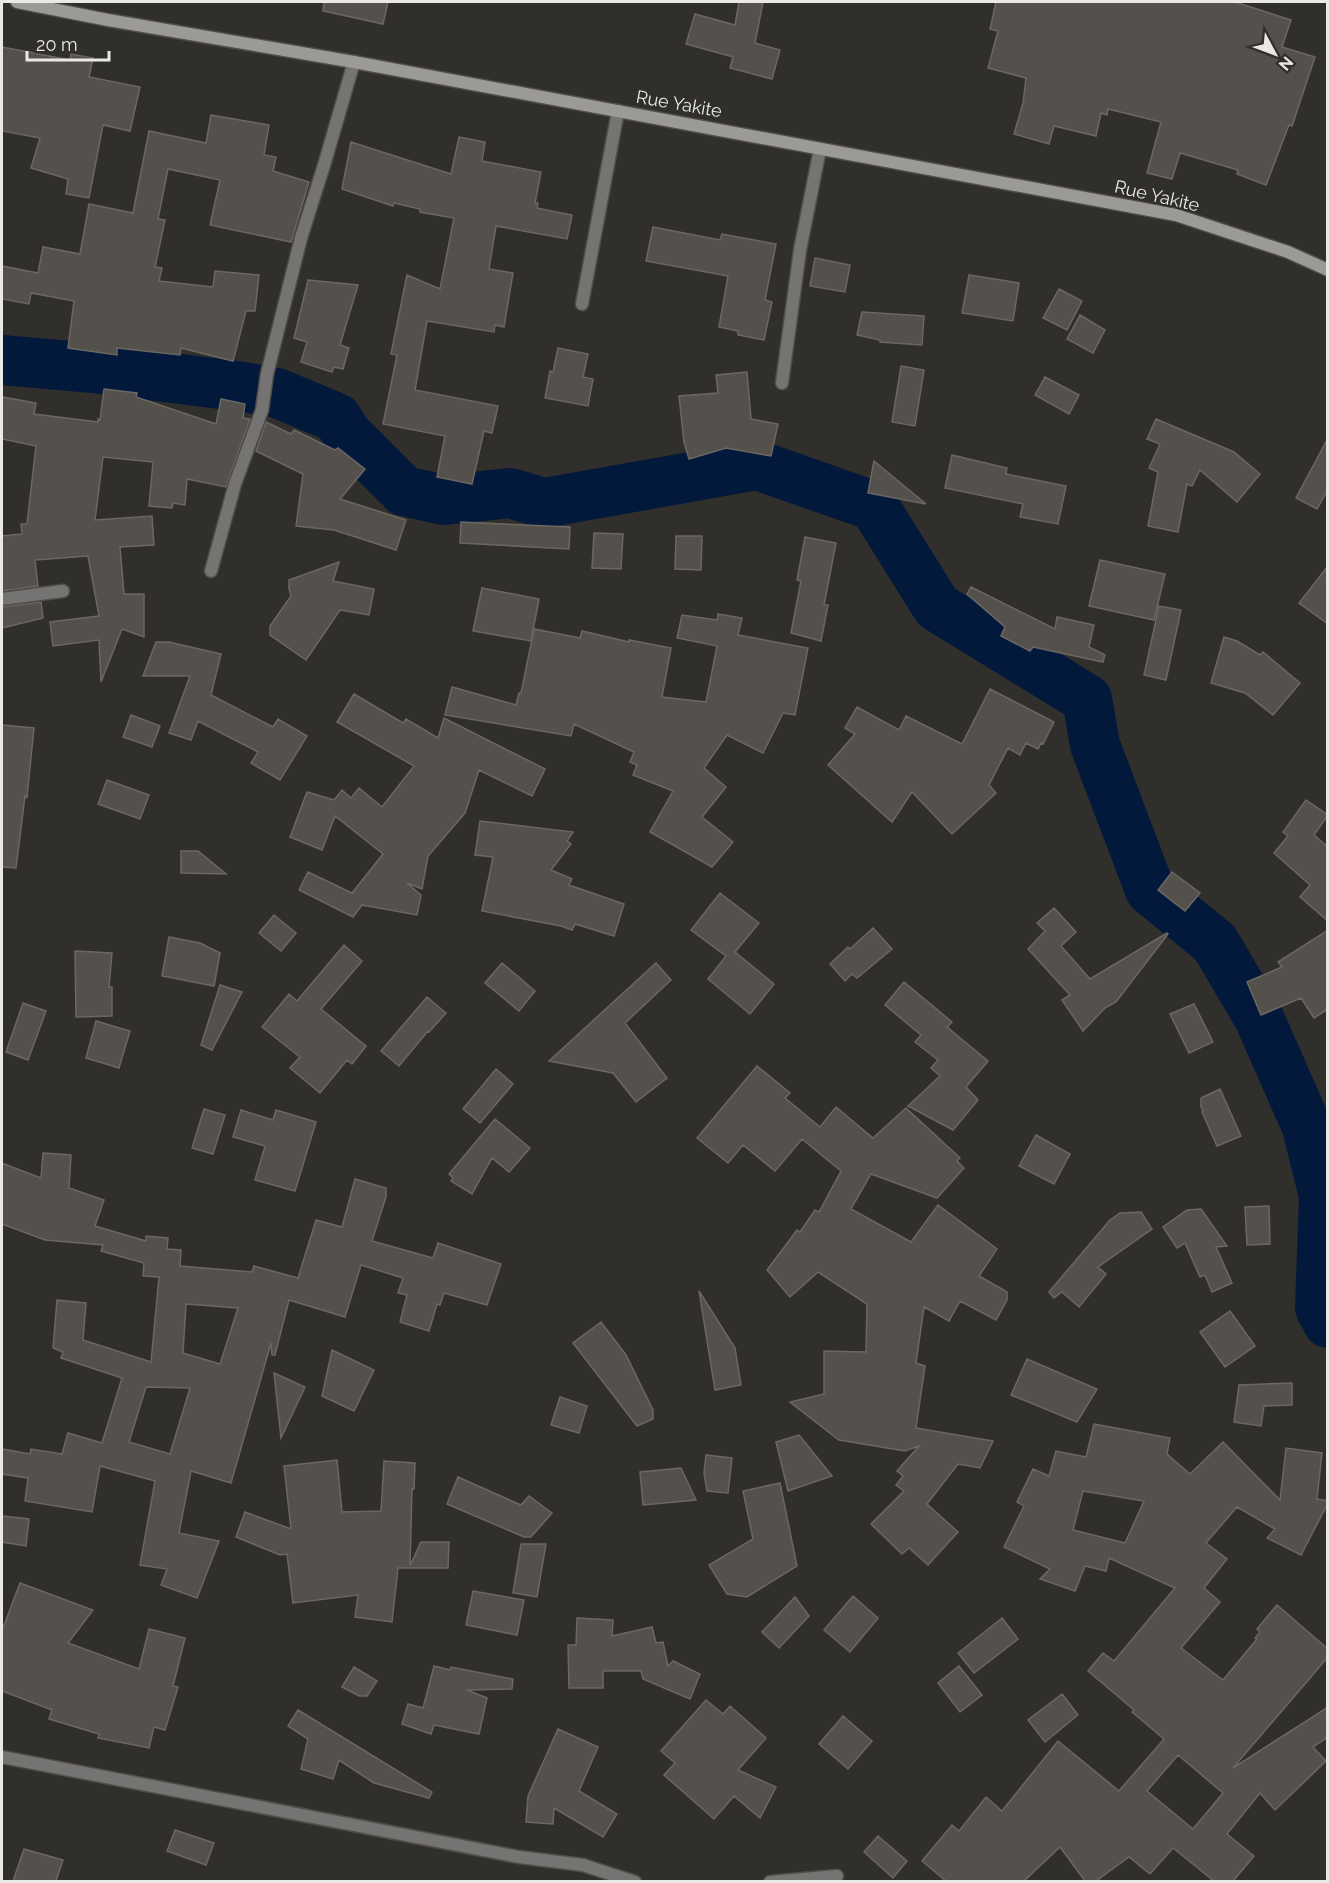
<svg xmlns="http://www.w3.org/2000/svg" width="1329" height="1883" font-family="Raleway,sans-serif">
<rect width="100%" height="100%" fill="#312f2b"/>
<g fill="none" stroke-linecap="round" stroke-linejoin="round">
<path stroke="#03193b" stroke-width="50" d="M 2,360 L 93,368 L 244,387 L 277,393 L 337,418 L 347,434 L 404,491 L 444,500 L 510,493 L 544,503 L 757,465 L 874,506 L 937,607 L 1087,699 L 1095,745 L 1150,890 L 1215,943 L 1259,1018 L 1307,1127 L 1324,1196 L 1320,1308 L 1328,1323"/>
</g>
<path fill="#54514d" stroke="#6b6864" stroke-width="1.5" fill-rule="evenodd" d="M 324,2 L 388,2 L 383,24 L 323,11 Z
M 739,2 L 763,2 L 755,43 L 780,50 L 772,79 L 730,68 L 733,57 L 686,44 L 695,14 L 735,25 Z
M 996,2 L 1235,2 L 1291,20 L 1282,47 L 1315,57 L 1292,126 L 1289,125 L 1266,185 L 1237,174 L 1238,170 L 1180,153 L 1172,179 L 1147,173 L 1161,122 L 1108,109 L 1107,115 L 1101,113 L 1096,136 L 1054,126 L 1049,144 L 1014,134 L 1023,103 L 1026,78 L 988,68 L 998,31 L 990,29 Z
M 2,47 L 70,60 L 71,54 L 93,58 L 89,77 L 140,87 L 130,131 L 103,125 L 89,198 L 66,194 L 68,179 L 31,168 L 40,138 L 2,131 Z
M 211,115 L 269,125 L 264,155 L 276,157 L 273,171 L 309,182 L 291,242 L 210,225 L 220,180 L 168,169 L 158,219 L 165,220 L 155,267 L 162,268 L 159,281 L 213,287 L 215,271 L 259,275 L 255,311 L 246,311 L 233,361 L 181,348 L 180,355 L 117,348 L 117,355 L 68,348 L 74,301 L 31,293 L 29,304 L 2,299 L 2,266 L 38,273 L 43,247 L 80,254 L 89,204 L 133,213 L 149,131 L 206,143 Z
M 459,137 L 485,142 L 482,161 L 541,172 L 535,203 L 538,203 L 537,208 L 572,215 L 567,239 L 496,226 L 489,269 L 513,273 L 504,327 L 495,325 L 494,332 L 427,321 L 415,390 L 498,406 L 492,433 L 484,431 L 472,484 L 437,477 L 445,436 L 383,424 L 397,355 L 391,354 L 407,275 L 440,289 L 454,218 L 420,212 L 420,209 L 394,203 L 393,206 L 342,189 L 351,142 L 451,174 Z
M 653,227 L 720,240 L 722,234 L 776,244 L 765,300 L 772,302 L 764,340 L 738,335 L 738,331 L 719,327 L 728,276 L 646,261 Z
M 815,258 L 850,265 L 845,292 L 810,286 Z
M 969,275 L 1019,283 L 1013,321 L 962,313 Z
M 308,280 L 358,285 L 340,345 L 349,348 L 343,369 L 334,367 L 332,372 L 301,362 L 307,342 L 294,338 Z
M 1059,289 L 1082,301 L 1067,330 L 1043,318 Z
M 862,312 L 924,316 L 922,345 L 880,342 L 880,340 L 857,335 Z
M 1080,315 L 1105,330 L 1093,353 L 1067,339 Z
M 558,348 L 588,354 L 583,377 L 593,379 L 588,406 L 545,398 L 550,371 L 553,372 Z
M 901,366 L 924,370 L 915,426 L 892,422 Z
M 747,372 L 751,419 L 778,424 L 771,456 L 726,448 L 689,459 L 684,442 L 679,396 L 718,393 L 716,375 Z
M 1045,377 L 1079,395 L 1069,414 L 1035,395 Z
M 104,389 L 137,393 L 136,397 L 216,424 L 221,399 L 245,404 L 243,418 L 250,419 L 226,487 L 187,479 L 185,505 L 173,503 L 172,508 L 149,506 L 153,462 L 103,457 L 95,520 L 152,516 L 154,545 L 120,547 L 124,594 L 144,594 L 144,637 L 122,629 L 101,682 L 99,640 L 53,646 L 50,622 L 99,616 L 88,556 L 35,560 L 38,586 L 2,591 L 2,536 L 22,534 L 21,524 L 27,524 L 36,446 L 2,439 L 2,397 L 36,403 L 34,414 L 98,422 L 98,419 L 100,420 Z
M 1156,419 L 1234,452 L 1260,474 L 1237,502 L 1200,470 L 1192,486 L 1187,484 L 1178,532 L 1148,526 L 1158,472 L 1149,468 L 1160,444 L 1147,439 Z
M 266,422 L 291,434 L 294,430 L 335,450 L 338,448 L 365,469 L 340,499 L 406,520 L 396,550 L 334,530 L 296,526 L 303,474 L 256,451 Z
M 1328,438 L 1328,489 L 1317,509 L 1296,498 Z
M 952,455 L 1007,468 L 1006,474 L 1066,486 L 1058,524 L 1020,517 L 1023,504 L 945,488 Z
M 874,461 L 926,504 L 868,493 Z
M 461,522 L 570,527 L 569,549 L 460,543 Z
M 594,533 L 623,534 L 621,569 L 592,568 Z
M 676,536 L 702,536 L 701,570 L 675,569 Z
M 805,537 L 836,543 L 824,605 L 828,605 L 821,641 L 791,633 L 801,581 L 797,580 Z
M 1100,560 L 1165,574 L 1154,620 L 1089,606 Z
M 339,562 L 333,581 L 374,589 L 369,615 L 340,610 L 306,660 L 270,635 L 270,626 L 291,596 L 289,589 L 289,580 Z
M 1328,566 L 1328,624 L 1299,603 Z
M 971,587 L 1055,629 L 1057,617 L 1094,625 L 1089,647 L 1105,655 L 1103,662 L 1033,647 L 1030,651 L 1001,636 L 1005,627 L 967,594 Z
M 482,588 L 539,599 L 531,641 L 473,631 Z
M 41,602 L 43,618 L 2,628 L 2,607 Z
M 1159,606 L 1181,610 L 1166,680 L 1144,675 Z
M 718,614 L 742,618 L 738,635 L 808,648 L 795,715 L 783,713 L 763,753 L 727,735 L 704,768 L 726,787 L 702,817 L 733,842 L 712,867 L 650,832 L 673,791 L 633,775 L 637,765 L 630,762 L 634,752 L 574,724 L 571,736 L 445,715 L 452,687 L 516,705 L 519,693 L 521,693 L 534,629 L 580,638 L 582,631 L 629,642 L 629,640 L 671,648 L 662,697 L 706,702 L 717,646 L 677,638 L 682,615 L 717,620 Z
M 1224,637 L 1237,641 L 1260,655 L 1263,652 L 1300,683 L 1273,715 L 1245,693 L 1211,683 Z
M 156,642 L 169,642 L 221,654 L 211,695 L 273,727 L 278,719 L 307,736 L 280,780 L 251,763 L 258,752 L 198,721 L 191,740 L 169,733 L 190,676 L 143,676 Z
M 990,689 L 1054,722 L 1043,744 L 1041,743 L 1038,749 L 1026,743 L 1020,755 L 1008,748 L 989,785 L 996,793 L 952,834 L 912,792 L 892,822 L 828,765 L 855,734 L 845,728 L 857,707 L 899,730 L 906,716 L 962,744 Z
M 354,694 L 403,723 L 406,719 L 438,738 L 444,718 L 545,769 L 532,796 L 479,770 L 465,813 L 428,856 L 422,889 L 407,883 L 421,895 L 417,915 L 362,905 L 353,917 L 299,890 L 308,872 L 352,893 L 383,854 L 335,816 L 322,850 L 290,837 L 307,792 L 334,800 L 342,790 L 351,798 L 359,788 L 382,807 L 414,766 L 337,722 Z
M 131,715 L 160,726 L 152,747 L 123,737 Z
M 2,725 L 34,728 L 27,797 L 25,796 L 16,868 L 2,867 Z
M 107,780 L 149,795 L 140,819 L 98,804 Z
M 1306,800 L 1328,815 L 1314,835 L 1328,847 L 1328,921 L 1300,897 L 1310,885 L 1274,853 L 1288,836 L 1283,832 Z
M 480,821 L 573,832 L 567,841 L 571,844 L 551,870 L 572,879 L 569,885 L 624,904 L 614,936 L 575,924 L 572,930 L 561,926 L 482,911 L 493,857 L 475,855 Z
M 181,851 L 198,851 L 226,874 L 181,873 Z
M 1172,872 L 1200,893 L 1185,911 L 1158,890 Z
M 720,893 L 759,923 L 735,952 L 774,984 L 750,1014 L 708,979 L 726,956 L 691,930 Z
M 1054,908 L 1076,932 L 1061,946 L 1090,979 L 1167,933 L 1168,934 L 1116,1002 L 1105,1008 L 1083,1031 L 1062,1000 L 1070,995 L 1028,949 L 1045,931 L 1037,923 Z
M 274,915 L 296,933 L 281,951 L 259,933 Z
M 873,928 L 892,949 L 857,978 L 852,974 L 845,981 L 830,964 L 848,947 L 850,949 Z
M 1328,930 L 1328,1009 L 1314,1018 L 1301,998 L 1261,1015 L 1247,982 L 1282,967 L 1278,962 Z
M 169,937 L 200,943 L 220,953 L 214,986 L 162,976 Z
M 344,945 L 362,961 L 321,1009 L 366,1046 L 352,1064 L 347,1060 L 320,1093 L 290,1068 L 300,1057 L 262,1027 L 289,994 L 297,1001 Z
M 75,951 L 112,953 L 109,987 L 112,987 L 112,1016 L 76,1017 Z
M 502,963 L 535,991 L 519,1011 L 485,983 Z
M 656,963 L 671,980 L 625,1023 L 667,1078 L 636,1102 L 613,1073 L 549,1061 Z
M 904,982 L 952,1022 L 947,1027 L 988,1061 L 966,1087 L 978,1100 L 953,1130 L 908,1106 L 940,1076 L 931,1068 L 938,1060 L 915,1042 L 921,1035 L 885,1005 Z
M 220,985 L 242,992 L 212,1050 L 201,1045 Z
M 427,997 L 446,1013 L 429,1032 L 428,1031 L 399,1066 L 381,1051 Z
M 23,1003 L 46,1011 L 28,1060 L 6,1052 Z
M 1194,1004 L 1213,1042 L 1189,1053 L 1170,1014 Z
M 96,1021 L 130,1031 L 119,1068 L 86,1058 Z
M 757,1066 L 790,1093 L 785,1098 L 820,1127 L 836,1107 L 873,1138 L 906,1108 L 960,1158 L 957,1161 L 964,1168 L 937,1198 L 871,1174 L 851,1209 L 911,1242 L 938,1205 L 997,1249 L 979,1276 L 1007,1292 L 1007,1300 L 996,1320 L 960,1301 L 949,1321 L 924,1307 L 916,1363 L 925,1366 L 916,1428 L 993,1441 L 980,1468 L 958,1464 L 927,1504 L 958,1532 L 928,1565 L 909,1548 L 902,1554 L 871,1524 L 904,1491 L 896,1485 L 903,1476 L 897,1471 L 919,1446 L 905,1451 L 839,1440 L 790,1402 L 824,1394 L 824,1351 L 866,1352 L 867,1304 L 818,1272 L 790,1297 L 767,1270 L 797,1230 L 800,1232 L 815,1210 L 819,1212 L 841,1171 L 802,1139 L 775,1171 L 743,1145 L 728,1163 L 697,1138 Z
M 496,1069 L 513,1084 L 480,1123 L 463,1109 Z
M 1220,1089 L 1241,1136 L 1217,1146 L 1202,1112 L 1203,1111 L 1201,1107 L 1201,1098 Z
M 204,1109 L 225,1115 L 213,1154 L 192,1148 Z
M 241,1110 L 273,1120 L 276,1110 L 316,1122 L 295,1191 L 255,1180 L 265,1146 L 233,1137 Z
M 495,1119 L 530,1148 L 509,1172 L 492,1158 L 472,1194 L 451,1181 L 453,1178 L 449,1174 Z
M 1036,1135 L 1070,1154 L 1054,1184 L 1019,1166 Z
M 43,1153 L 71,1155 L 69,1188 L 104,1200 L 95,1226 L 146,1241 L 146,1236 L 168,1238 L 167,1249 L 181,1250 L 180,1266 L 252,1272 L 254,1266 L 298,1278 L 316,1220 L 342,1227 L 355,1179 L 386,1188 L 386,1197 L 372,1241 L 433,1258 L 438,1243 L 501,1264 L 487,1305 L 444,1293 L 440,1305 L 437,1304 L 429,1331 L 400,1322 L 407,1295 L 398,1293 L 403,1278 L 361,1265 L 345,1317 L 289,1300 L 275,1355 L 272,1355 L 271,1343 L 231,1483 L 191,1471 L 179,1533 L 219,1541 L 197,1598 L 161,1585 L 167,1569 L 140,1565 L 155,1481 L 100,1466 L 92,1512 L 25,1501 L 28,1478 L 2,1474 L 2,1449 L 30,1454 L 31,1449 L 62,1454 L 68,1433 L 102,1443 L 122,1378 L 61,1358 L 63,1352 L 53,1348 L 57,1300 L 86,1303 L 83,1340 L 151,1362 L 159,1277 L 143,1276 L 144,1263 L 101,1251 L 103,1245 L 45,1240 L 2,1224 L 2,1163 L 41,1178 ZM 186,1304 L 238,1308 L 220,1364 L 183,1353 ZM 146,1387 L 190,1388 L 170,1454 L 129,1442 Z
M 1269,1206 L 1270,1244 L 1247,1245 L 1245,1207 Z
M 1201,1209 L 1227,1246 L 1216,1247 L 1232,1283 L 1212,1292 L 1205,1275 L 1200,1277 L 1185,1243 L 1177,1248 L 1163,1227 L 1187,1210 Z
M 1141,1212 L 1152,1229 L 1098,1267 L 1106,1274 L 1079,1307 L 1062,1292 L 1054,1298 L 1049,1292 L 1110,1220 L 1120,1213 Z
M 699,1291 L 735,1348 L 741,1385 L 715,1390 Z
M 1230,1311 L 1255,1346 L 1225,1367 L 1200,1332 Z
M 601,1322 L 626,1355 L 653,1410 L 653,1419 L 637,1426 L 573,1343 Z
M 332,1350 L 374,1370 L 354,1411 L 322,1396 Z
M 1027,1359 L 1097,1389 L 1077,1422 L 1011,1395 Z
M 274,1373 L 305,1387 L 281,1438 Z
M 1292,1383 L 1292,1405 L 1264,1406 L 1261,1426 L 1234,1422 L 1239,1385 Z
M 560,1397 L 587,1406 L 579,1433 L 551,1425 Z
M 1094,1424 L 1170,1438 L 1167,1454 L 1190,1474 L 1223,1442 L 1280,1500 L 1286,1448 L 1322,1453 L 1317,1499 L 1328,1501 L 1328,1503 L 1301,1555 L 1267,1538 L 1275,1529 L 1237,1507 L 1206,1543 L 1227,1559 L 1204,1588 L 1220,1602 L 1181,1648 L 1223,1680 L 1257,1639 L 1255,1638 L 1260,1632 L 1257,1629 L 1277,1605 L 1328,1649 L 1328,1657 L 1233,1768 L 1328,1707 L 1328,1737 L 1313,1747 L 1326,1761 L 1275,1810 L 1260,1793 L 1227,1834 L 1254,1856 L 1233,1881 L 1214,1881 L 1173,1848 L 1150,1874 L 1129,1857 L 1096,1881 L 1085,1881 L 1060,1847 L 1024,1881 L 946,1881 L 922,1861 L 952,1825 L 959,1831 L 986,1797 L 1002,1811 L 1058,1741 L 1119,1791 L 1164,1739 L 1132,1712 L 1134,1710 L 1088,1671 L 1103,1653 L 1114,1661 L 1175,1588 L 1109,1558 L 1106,1571 L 1085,1566 L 1075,1591 L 1040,1579 L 1050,1569 L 1004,1547 L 1024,1506 L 1017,1502 L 1033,1469 L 1049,1476 L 1056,1451 L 1086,1457 ZM 1083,1491 L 1144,1501 L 1125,1543 L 1073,1530 ZM 1178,1755 L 1223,1793 L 1193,1829 L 1147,1791 Z
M 799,1435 L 832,1476 L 788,1491 L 776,1442 Z
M 706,1455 L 732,1458 L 728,1493 L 707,1491 L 704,1473 Z
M 337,1460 L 342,1512 L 381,1511 L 384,1461 L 415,1463 L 414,1489 L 412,1489 L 410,1566 L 421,1542 L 449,1542 L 448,1568 L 398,1568 L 392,1622 L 355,1617 L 358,1595 L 293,1603 L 287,1554 L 280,1555 L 236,1537 L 245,1512 L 291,1529 L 284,1466 Z
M 681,1468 L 696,1500 L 643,1505 L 640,1472 Z
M 458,1477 L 521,1505 L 529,1496 L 552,1513 L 531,1537 L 524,1537 L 447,1504 Z
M 780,1483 L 797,1566 L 747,1597 L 727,1594 L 709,1565 L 753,1539 L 743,1491 Z
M 2,1516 L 29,1519 L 26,1546 L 2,1542 Z
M 521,1544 L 546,1544 L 537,1597 L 513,1593 Z
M 20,1583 L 93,1610 L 68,1643 L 139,1669 L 149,1629 L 185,1638 L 173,1686 L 178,1687 L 165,1730 L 154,1727 L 149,1748 L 98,1738 L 99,1734 L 49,1719 L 52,1710 L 2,1691 L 2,1631 Z
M 473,1591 L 524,1600 L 517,1635 L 466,1625 Z
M 853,1596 L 878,1618 L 850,1652 L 824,1630 Z
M 795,1597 L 809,1616 L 779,1648 L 762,1632 Z
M 577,1618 L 613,1620 L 612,1636 L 652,1627 L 656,1643 L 663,1642 L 668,1666 L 673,1661 L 700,1674 L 690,1699 L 643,1679 L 641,1671 L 603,1671 L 603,1688 L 569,1688 L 568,1645 L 576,1645 Z
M 1002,1618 L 1018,1639 L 974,1673 L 958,1653 Z
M 434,1666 L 450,1670 L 451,1667 L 513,1679 L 512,1689 L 467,1690 L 487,1698 L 479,1734 L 434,1725 L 431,1734 L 402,1724 L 408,1704 L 423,1708 Z
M 959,1666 L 982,1695 L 960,1712 L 938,1683 Z
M 354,1667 L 377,1681 L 367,1696 L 359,1696 L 342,1687 Z
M 1062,1694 L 1078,1715 L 1045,1742 L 1028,1720 Z
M 706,1700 L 723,1714 L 730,1706 L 766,1738 L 738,1770 L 776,1787 L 760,1818 L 734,1796 L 714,1819 L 664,1775 L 675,1763 L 661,1751 Z
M 298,1710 L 432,1792 L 429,1798 L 374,1783 L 339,1760 L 333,1779 L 301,1769 L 308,1739 L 288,1726 Z
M 843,1716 L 872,1741 L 848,1769 L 819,1744 Z
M 558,1729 L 598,1747 L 579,1791 L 617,1814 L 603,1837 L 554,1808 L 553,1824 L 526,1822 L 528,1796 Z
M 175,1830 L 214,1843 L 206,1865 L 167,1851 Z
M 878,1836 L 907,1861 L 893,1878 L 864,1852 Z
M 24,1849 L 63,1860 L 56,1881 L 13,1881 Z"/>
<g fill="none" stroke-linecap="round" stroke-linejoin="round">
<g stroke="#4f4d49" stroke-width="15">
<path id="minor" d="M 582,304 L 618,111
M 782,383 L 800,250 L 820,149
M 211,571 L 235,484 L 262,410 L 267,374 L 301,238 L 325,162 L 354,62
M 2,599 L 63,591
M 2,1757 L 519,1857 L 583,1865 L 635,1882
M 770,1882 L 837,1876"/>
</g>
<g stroke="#4f4d49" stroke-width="15">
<path id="secondary" d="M 17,2 L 108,20 L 354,62 L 1176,215 L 1288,252 L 1328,270"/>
</g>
<use href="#minor" stroke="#757472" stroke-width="12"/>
<use href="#secondary" stroke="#9c9a97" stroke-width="12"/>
</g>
<g text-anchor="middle" stroke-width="4.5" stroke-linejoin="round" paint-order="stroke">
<g font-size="18" fill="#eae9e6" stroke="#312f2b">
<text transform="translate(679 104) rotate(10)" y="6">Rue Yakite</text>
<text transform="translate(1157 196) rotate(13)" y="6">Rue Yakite</text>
</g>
</g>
<rect width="1329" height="1883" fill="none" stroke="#eae9e6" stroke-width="6"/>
<g transform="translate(1275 54) rotate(131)" stroke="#312f2b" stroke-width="4.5" paint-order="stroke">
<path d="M0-4.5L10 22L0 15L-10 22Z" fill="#eae9e6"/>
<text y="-9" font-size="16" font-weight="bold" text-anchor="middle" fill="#eae9e6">N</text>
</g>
<path d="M27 51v9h82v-9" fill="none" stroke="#eae9e6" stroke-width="3"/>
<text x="36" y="51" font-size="18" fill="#eae9e6" stroke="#312f2b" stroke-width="4.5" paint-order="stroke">20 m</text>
</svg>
